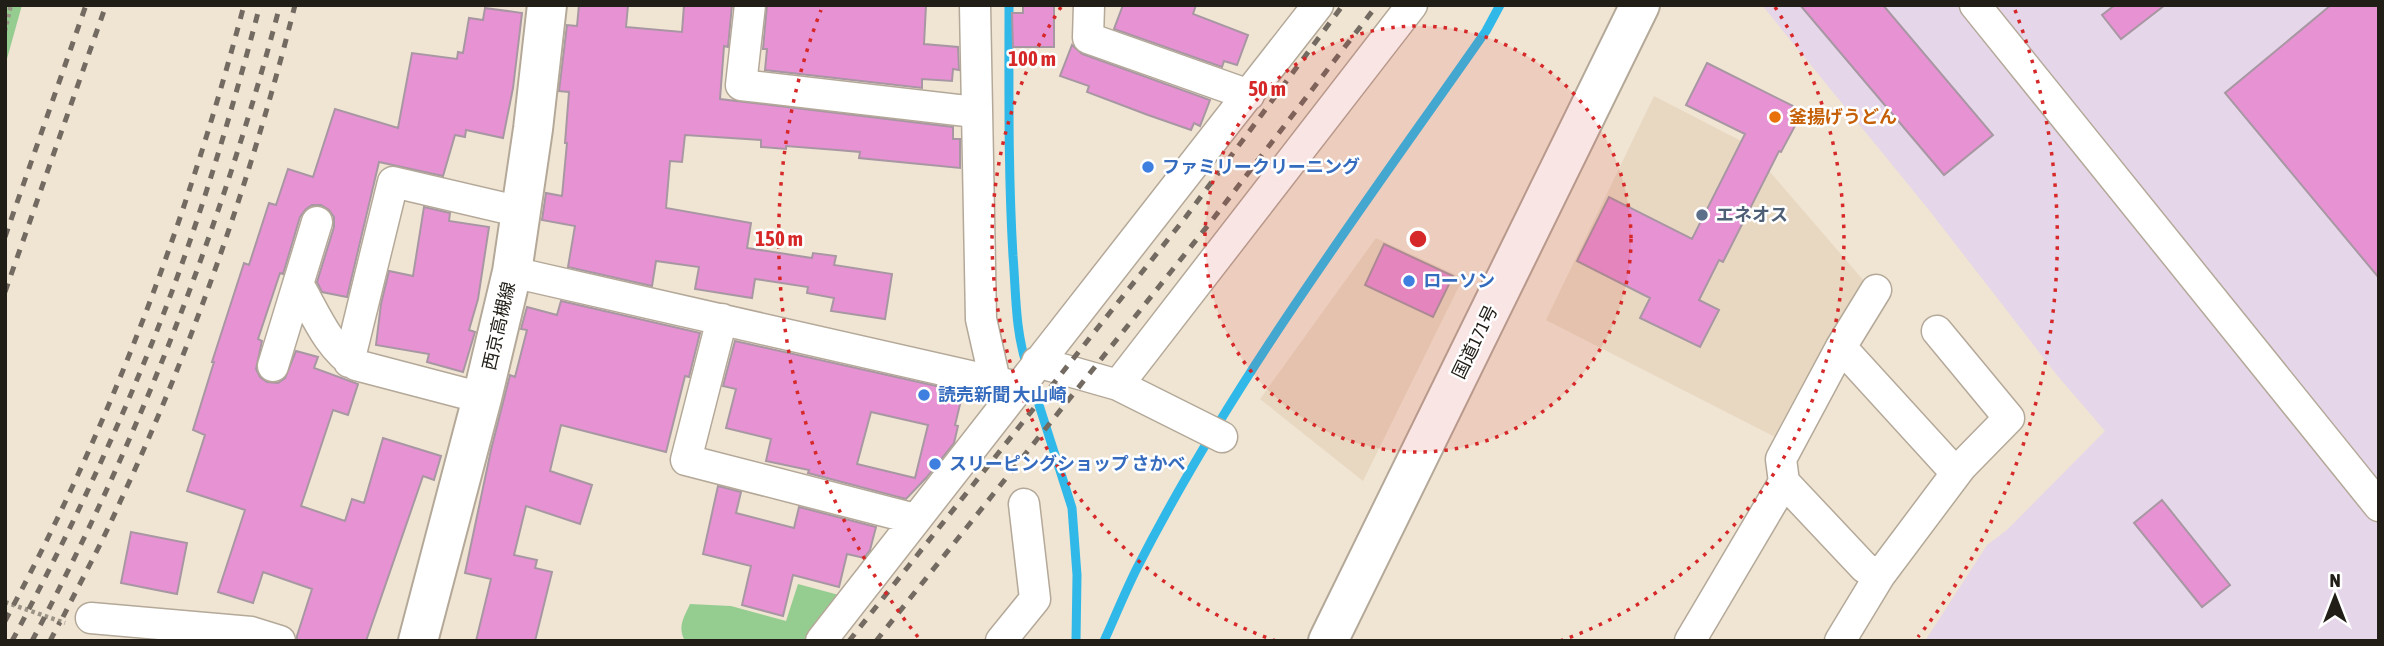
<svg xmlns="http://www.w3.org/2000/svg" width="2384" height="646" font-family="'Asap Condensed','Noto Sans JP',sans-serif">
<rect width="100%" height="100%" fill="#f0e4d3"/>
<path fill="#e8d8c1" d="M 1654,96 L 1745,143 L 1870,288 L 1777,438 L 1546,320 Z
M 1376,238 L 1463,278 L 1363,481 L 1260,399 Z"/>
<path fill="#e5d6e9" d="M 1762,5 L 2379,5 L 2379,641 L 1925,641 L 1987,545 L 2007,530 L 2105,431 L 2056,374 L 1929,210 Z"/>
<path fill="#95cd91" d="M 5,5 L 22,5 L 5,66 Z
M 798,584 L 850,598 L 817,641 L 685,641 C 677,627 684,617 690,604 L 731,606 L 786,621 Z"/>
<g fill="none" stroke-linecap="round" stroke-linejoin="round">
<path stroke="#30b9e8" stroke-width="9" d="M 1009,5 C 1009,89 1008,172 1013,256 C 1016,292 1015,331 1027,366
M 1032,383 L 1072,508 L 1077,575 L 1076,641
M 1104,641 C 1115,617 1125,592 1137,568 C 1234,378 1364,206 1486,31 L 1500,5"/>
</g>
<path fill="#e792d3" stroke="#a897a3" stroke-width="2" fill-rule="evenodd" d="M 579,5 L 628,5 L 626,27 L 682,32 L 684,5 L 732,5 L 728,47 L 724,46 L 720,99 L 953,127 L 953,139 L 960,139 L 960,168 L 859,158 L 860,152 L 837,150 L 786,146 L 786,149 L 761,147 L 761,140 L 685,135 L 682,162 L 670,161 L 666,208 L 751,223 L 747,248 L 812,258 L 813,253 L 836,256 L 834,265 L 892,274 L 885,319 L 831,311 L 834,298 L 807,293 L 808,287 L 755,279 L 752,298 L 695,289 L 699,267 L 656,261 L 652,286 L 568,267 L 575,226 L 542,220 L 546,193 L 562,196 L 567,143 L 565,143 L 569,92 L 559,91 L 567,25 L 577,26 Z
M 767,5 L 926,5 L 924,44 L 958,47 L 959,70 L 953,69 L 952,81 L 922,79 L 922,88 L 765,70 L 767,49 L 763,49 Z
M 1023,5 L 1054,5 L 1054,47 L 1013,47 L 1012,13 L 1023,13 Z
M 1123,5 L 1196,5 L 1193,14 L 1248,35 L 1237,65 L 1224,61 L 1222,67 L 1114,29 Z
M 1800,5 L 1883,5 L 1993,135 L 1944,175 Z
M 2115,5 L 2165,5 L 2121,39 L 2102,15 Z
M 2331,5 L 2379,5 L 2379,278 L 2225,93 Z
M 485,8 L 522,13 L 513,88 L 503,138 L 466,130 L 465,137 L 455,135 L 443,176 L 379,162 L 347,297 L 322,292 L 317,282 L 334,227 L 334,217 L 329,210 L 321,205 L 312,205 L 306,209 L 300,217 L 283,274 L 280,273 L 258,339 L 262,341 L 256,369 L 260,377 L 267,382 L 278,383 L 285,378 L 296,351 L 318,357 L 314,368 L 358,384 L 348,415 L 333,410 L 301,506 L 345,521 L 352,499 L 364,503 L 383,438 L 441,456 L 434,480 L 423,476 L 366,641 L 297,641 L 297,636 L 312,589 L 263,572 L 253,603 L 218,592 L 245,510 L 187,491 L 205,435 L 193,430 L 214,362 L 212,362 L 244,263 L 249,265 L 269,203 L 276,205 L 288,169 L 313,177 L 335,109 L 398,128 L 412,53 L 457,59 L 458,52 L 463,53 L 469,18 L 483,20 Z
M 1072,45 L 1082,54 L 1210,100 L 1200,126 L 1194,123 L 1191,130 L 1148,115 L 1087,92 L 1089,86 L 1060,76 Z
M 1707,63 L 1803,111 L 1781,152 L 1779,151 L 1723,262 L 1719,260 L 1699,300 L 1719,310 L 1700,347 L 1640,318 L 1650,298 L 1577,261 L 1609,197 L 1692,239 L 1745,134 L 1686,105 Z
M 424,207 L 450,213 L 449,221 L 489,227 L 478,299 L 469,330 L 475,332 L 463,372 L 427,362 L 429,354 L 376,345 L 381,304 L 389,271 L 413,276 Z
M 1384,244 L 1453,276 L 1433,317 L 1365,285 Z
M 561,301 L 700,333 L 689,377 L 685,376 L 666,452 L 561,425 L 550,471 L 592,485 L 580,524 L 526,506 L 514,555 L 537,560 L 535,568 L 552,572 L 535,641 L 476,641 L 491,579 L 465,573 L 491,450 L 510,375 L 515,377 L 527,330 L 521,329 L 527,307 L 557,315 Z
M 735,341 L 963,392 L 955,425 L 958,426 L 954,443 L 926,478 L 906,499 L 808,473 L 809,470 L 766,461 L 771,439 L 726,428 L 736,389 L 723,386 ZM 871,412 L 928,425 L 915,478 L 857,464 Z
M 718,486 L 741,492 L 736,513 L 794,528 L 799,507 L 876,527 L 870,550 L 864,558 L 847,554 L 839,587 L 793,575 L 783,616 L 742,605 L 751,566 L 703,554 Z
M 2162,500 L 2230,585 L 2202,607 L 2134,523 Z
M 131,532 L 187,543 L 177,594 L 121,583 Z"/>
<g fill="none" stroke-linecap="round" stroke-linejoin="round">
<g stroke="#b4a999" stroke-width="33">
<path id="minor" d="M 750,5 L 741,85 L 975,112
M 975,5 L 981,319 L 995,381
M 1089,5 L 1088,38 L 1249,95
M 1975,5 L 2379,506
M 512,272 L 1018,387
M 298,284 C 314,311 328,348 356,365 L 482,398
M 1876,290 L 1841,347 L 1781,459 L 1784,482 L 1865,568 L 1880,575
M 722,319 L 686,460 L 915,519
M 1841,347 L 1956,473
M 349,362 L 393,182 L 521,212
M 1037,362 L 1118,385 L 1222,437
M 273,366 L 317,222
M 1118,385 L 1412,5
M 91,618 L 251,632 L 280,641
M 821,641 L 1318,5
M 1001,641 L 1035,599 L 1024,504
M 1690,641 L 1784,482
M 1840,641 L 1880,575 L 1961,467 L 2009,418 L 1937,331"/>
</g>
<g stroke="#b4a999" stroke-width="42">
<path id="major" d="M 418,641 L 482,398 L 512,272 L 533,129 L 547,5"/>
</g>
<g stroke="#b4a999" stroke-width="42">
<path id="highway" d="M 1328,641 L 1640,5"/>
</g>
<path stroke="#9b9386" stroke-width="4.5" stroke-dasharray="3.5 3.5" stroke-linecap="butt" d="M 5,31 L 11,5
M 5,602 L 65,623"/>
<use href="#minor" stroke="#fff" stroke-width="30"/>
<use href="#major" stroke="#fff" stroke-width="38"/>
<use href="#highway" stroke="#fff" stroke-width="38"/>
<path stroke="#736b61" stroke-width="5" stroke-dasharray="9 9" stroke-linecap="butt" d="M 5,237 L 86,5
M 5,292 L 106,5
M 63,617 C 82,579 103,541 120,502 C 194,343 252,176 295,5
M 5,621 C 110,427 188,218 244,5
M 12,641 C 64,544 111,445 152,343 C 196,234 230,119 260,5
M 32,641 C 139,439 222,226 280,5
M 50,641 L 60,622
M 849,641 L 1185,218 L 1343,5
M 876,641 L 1213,219 L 1377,5"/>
</g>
<circle cx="1418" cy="239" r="213" fill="#d62828" fill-opacity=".12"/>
<g fill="none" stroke="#d62828" stroke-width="3.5" stroke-dasharray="3.5 7">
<circle cx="1418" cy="239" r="213"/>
<path d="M1276 641A426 426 0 0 1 1061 7M1775 7A426 426 0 0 1 1560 641"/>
<path d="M918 637A639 639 0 0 1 821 10M2015 10A639 639 0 0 1 1918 637"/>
</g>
<circle fill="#e8710a" stroke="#fff" stroke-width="2.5" cx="1775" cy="117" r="7"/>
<g fill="#3f7fe0" stroke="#fff" stroke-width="2.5">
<circle cx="1148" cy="167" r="7"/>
<circle cx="1409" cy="281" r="7"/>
<circle cx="924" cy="395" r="7"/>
<circle cx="935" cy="464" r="7"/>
</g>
<circle fill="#5c6f8a" stroke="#fff" stroke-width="2.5" cx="1702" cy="215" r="7"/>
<g text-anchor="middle" stroke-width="5" stroke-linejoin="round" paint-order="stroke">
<g font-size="18" font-weight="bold" fill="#c56008" stroke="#fff" text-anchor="start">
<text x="1789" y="123">釜揚げうどん</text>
</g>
<g font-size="18" font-weight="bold" fill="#366cbe" stroke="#fff" text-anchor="start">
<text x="1162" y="173">ファミリークリーニング</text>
<text x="1423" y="287">ローソン</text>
<text x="938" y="401">読売新聞 大山崎</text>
<text x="949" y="470">スリーピングショップ さかべ</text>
</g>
<g font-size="18" font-weight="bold" fill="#4e5e75" stroke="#fff" text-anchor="start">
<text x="1716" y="221">エネオス</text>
</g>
<g font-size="18" fill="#211d17" stroke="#fff">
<text transform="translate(499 326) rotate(-77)" y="6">西京高槻線</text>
<text transform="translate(1475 342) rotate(-64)" y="6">国道171号</text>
</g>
</g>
<circle cx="1418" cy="239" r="10" fill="#d62828" stroke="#fff" stroke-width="3.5"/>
<g font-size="21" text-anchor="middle" font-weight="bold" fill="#d62828" stroke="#fff" stroke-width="5" stroke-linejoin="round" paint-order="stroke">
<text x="1032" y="66">100 m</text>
<text x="1267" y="96">50 m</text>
<text x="779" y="246">150 m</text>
</g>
<rect width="2384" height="646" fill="none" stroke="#211d17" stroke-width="14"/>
<g transform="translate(2335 597)" stroke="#ffffff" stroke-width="5" paint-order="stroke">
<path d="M0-5L12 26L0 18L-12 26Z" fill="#211d17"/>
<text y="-10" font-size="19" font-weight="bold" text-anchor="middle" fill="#211d17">N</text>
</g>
</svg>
